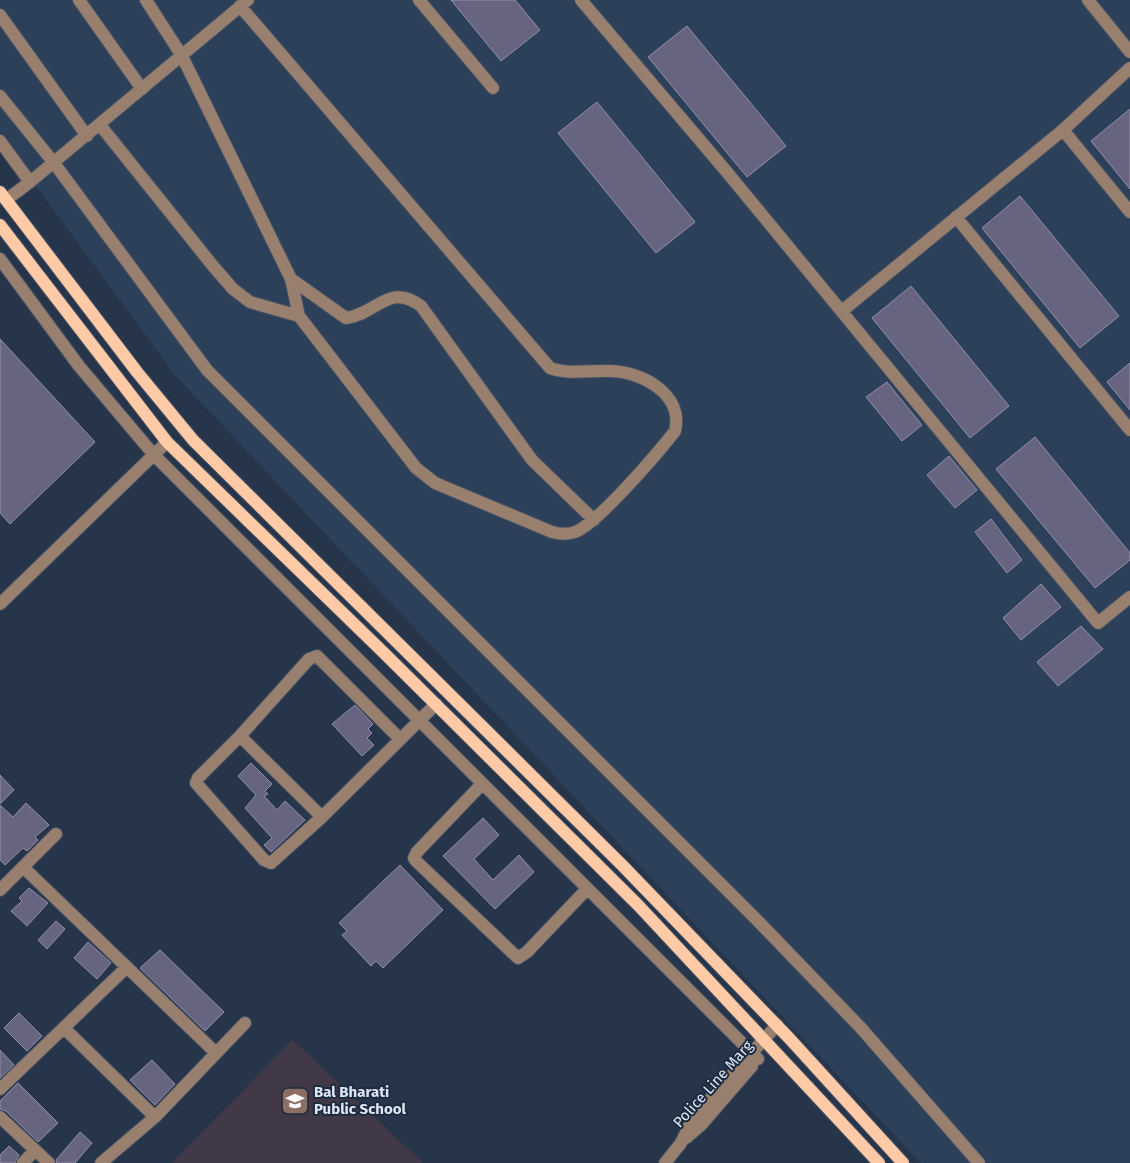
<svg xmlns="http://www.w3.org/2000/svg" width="1130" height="1163" font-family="'Fira Sans',sans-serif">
<rect width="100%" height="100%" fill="#27354a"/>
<path fill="#2d405a" d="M 0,0 L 1130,0 L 1130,1163 L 921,1163 L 175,375 L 0,137 Z"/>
<path fill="#413848" d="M 292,1040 L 293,1040 L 423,1163 L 172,1163 Z"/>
<path fill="#67647f" stroke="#928fac" d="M 451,0 L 515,0 L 540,30 L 501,61 Z
M 687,26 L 786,146 L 747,177 L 648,57 Z
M 597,102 L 695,222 L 656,253 L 558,133 Z
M 1130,109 L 1130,189 L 1091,141 Z
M 1020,196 L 1119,316 L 1080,348 L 982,228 Z
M 911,286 L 1009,406 L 970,438 L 872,318 Z
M 0,339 L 95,442 L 10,524 L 0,513 Z
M 1130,363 L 1130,410 L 1107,382 Z
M 887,382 L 922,425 L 902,441 L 866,397 Z
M 1035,437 L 1130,553 L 1130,560 L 1095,588 L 996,469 Z
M 949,456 L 977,490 L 955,508 L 927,475 Z
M 991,519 L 1022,560 L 1007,573 L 975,532 Z
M 1041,584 L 1061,607 L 1021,640 L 1003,618 Z
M 1081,626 L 1103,649 L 1058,686 L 1037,662 Z
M 355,705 L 373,724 L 368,729 L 372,733 L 367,738 L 374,745 L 362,756 L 332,724 Z
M 251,763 L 272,784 L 265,791 L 268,794 L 264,796 L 277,810 L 285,801 L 305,820 L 271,852 L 264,845 L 272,838 L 245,808 L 256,795 L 238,776 Z
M 0,775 L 14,790 L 0,804 Z
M 26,803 L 49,825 L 35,837 L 38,840 L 27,851 L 23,848 L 5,865 L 0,860 L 0,805 L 13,817 Z
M 483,818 L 499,835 L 474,859 L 493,880 L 519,855 L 534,872 L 495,909 L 443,856 Z
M 400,865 L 443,910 L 383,968 L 376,961 L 371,966 L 342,935 L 347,931 L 339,923 Z
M 29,888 L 48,903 L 27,926 L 11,911 L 22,901 L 19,898 Z
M 56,921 L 65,929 L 47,949 L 38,940 Z
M 88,942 L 111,963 L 97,979 L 74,958 Z
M 160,950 L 224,1012 L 205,1031 L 140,968 Z
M 19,1013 L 42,1036 L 27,1051 L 4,1028 Z
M 0,1050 L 14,1065 L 0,1078 Z
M 152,1060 L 175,1084 L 155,1105 L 130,1080 Z
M 18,1083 L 58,1123 L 38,1142 L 6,1111 L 0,1109 L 0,1101 Z
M 80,1132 L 92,1143 L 75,1163 L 57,1163 L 56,1160 Z
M 9,1146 L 19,1155 L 15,1163 L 0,1163 L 0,1155 Z"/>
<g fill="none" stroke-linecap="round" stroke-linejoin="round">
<g stroke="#445165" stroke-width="14">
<path id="minor" d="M 79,0 L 142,89
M 146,0 L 182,56 L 291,279 L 299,316 L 416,468 L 435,483 L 552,532 C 560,534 567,535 575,532 C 597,524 658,453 675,431 C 684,395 643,372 611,371 C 591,370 569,375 550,368 L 240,6
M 419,0 L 493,88
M 581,0 L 726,171 L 1098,623 L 1130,597
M 1088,0 L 1130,52
M 0,15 L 87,136
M 0,96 L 54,163 L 207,370 L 757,920 L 861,1028 L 979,1163
M 100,125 L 213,266 L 233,289 L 250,302 L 299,316
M 1063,130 L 1130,212
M 0,141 L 30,182 L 6,200
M 30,182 L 248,0
M 956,217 L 1130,430
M 0,259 L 79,366 L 154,455 L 758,1059
M 291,279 L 346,318 C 377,314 389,282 421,306 L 532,460 L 594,520
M 842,311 L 1063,130 L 1130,68
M 0,604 L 167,442
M 240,736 L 322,817
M 400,739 L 317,656 L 309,659 L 240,736 L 198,778 L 196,783 L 264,860 L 271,863 L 322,817 L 436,704
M 482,784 L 417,852 L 414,858 L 416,861 L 518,958 L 527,952 L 587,889
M 23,867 L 216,1053
M 0,890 L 56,834
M 64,1028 L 155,1117
M 0,1089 L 127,967
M 0,1117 L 49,1163
M 686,1138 L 701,1125 L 752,1066
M 23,1163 L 35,1150
M 101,1163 L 155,1117 L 245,1023
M 665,1163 L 681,1143 L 693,1118 L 777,1025"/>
</g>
<g stroke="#445165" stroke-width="14">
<path id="major" d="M 0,192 L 137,372 L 193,440 L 622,865 L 789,1038 L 903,1163
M 0,225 L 167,442 L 384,653 L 638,905 L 879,1163"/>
</g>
<use href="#minor" stroke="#99806e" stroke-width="12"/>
<use href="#major" stroke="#ffcaa5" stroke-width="12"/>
</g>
<defs>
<g id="school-square" transform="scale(1.4375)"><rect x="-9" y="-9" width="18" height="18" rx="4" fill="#8d6e63" stroke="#1d2b3f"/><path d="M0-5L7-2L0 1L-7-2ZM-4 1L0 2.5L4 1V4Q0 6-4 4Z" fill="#fff"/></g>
</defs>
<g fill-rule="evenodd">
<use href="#school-square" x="295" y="1101"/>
</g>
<g text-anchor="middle" stroke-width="4" stroke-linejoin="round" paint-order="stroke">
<g font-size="15" fill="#dde6f4" stroke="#1d2b3f">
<text transform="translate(713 1084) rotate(-48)" y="5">Police Line Marg</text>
</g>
<g font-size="15" font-weight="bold" fill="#dde6f4" stroke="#1d2b3f" text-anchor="start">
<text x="314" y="1097">Bal Bharati<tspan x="314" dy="17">Public School</tspan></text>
</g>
</g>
</svg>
